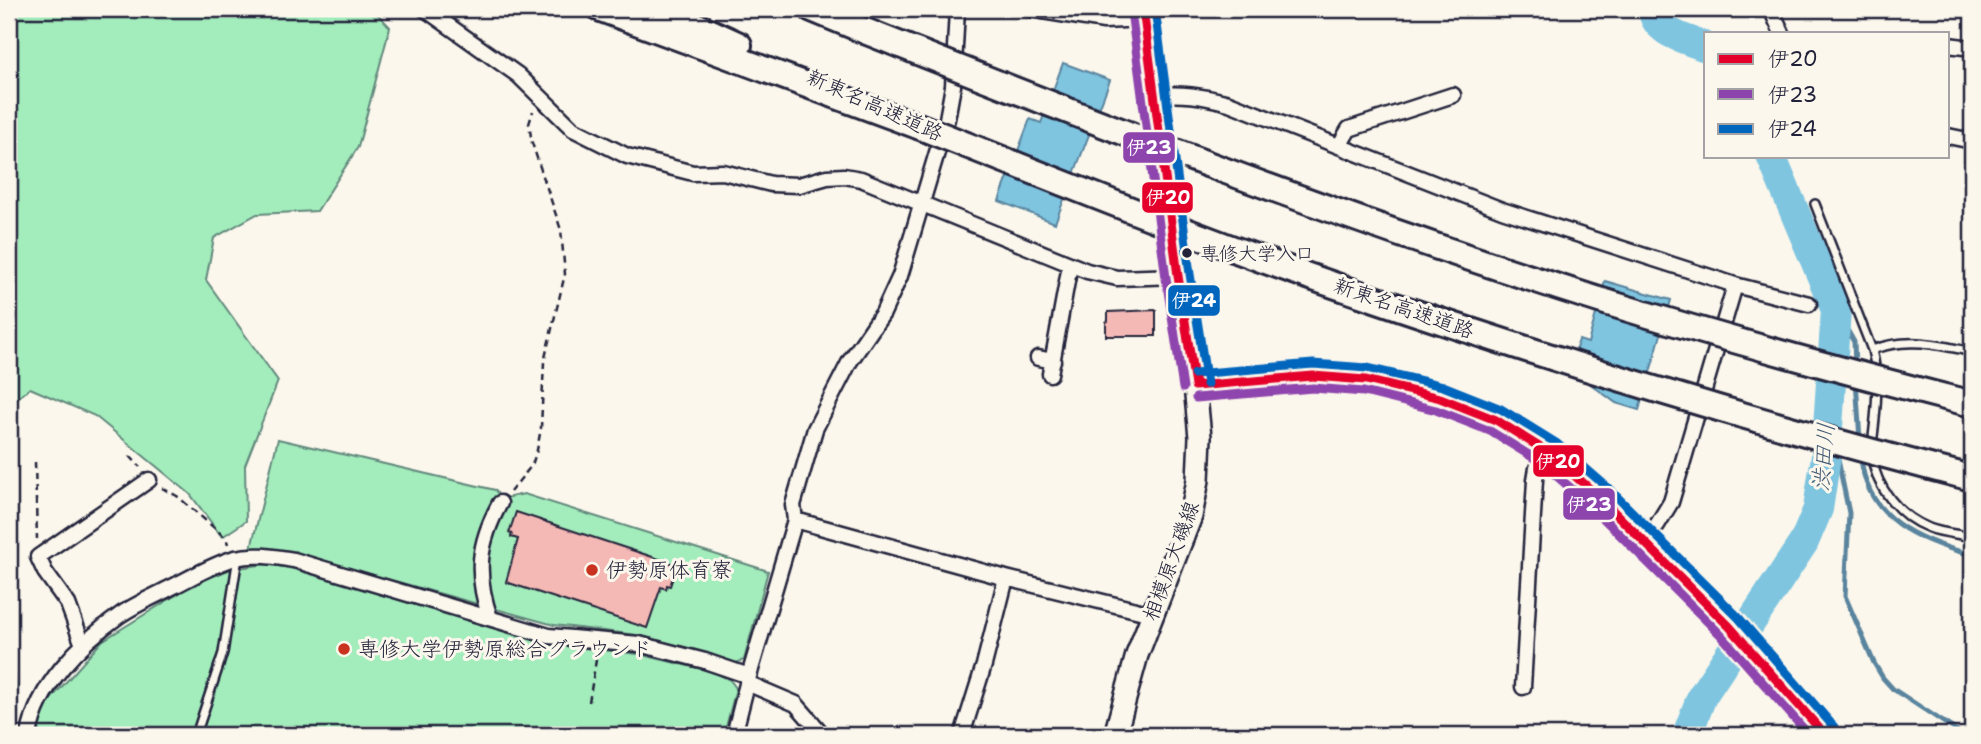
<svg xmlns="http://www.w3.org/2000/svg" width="1981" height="744" font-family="'Shantell Sans','Klee One',sans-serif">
<rect width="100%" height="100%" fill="#fbf7ec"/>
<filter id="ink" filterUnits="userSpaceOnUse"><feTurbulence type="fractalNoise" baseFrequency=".0143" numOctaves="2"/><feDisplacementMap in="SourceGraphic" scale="14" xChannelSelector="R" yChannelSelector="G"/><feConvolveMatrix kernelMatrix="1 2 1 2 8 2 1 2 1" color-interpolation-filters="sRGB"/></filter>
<g filter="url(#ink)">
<path fill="#a3edbc" stroke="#62887c" stroke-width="2" d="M 9,9 L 373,9 L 390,27 L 358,147 L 317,211 L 257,214 L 214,238 L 206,280 L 278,381 L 245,465 L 246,521 L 222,537 L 190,494 L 95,416 L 30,388 L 9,405 L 9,247 L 14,243 L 9,239 Z
M 278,439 L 495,490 L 501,499 L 524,494 L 768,571 L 744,660 L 736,663 L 709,654 L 637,635 L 554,625 L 293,553 L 251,548 Z
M 267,564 L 294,569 L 549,644 L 638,654 L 714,672 L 730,680 L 736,688 L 724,735 L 37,735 L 43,708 L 102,641 L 194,584 L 231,569 Z
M 9,603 L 18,713 L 15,735 L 9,735 Z"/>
<path fill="#7fc5e0" stroke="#5a849e" stroke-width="2" d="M 1063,63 L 1110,80 L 1055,223 L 999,201 L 1030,119 L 1041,123 Z
M 1605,281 L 1671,300 L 1639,410 L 1616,403 L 1569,368 L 1579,340 L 1588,343 Z"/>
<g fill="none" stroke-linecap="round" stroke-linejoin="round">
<path stroke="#5a849e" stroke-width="5" d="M 1836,310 L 1854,342 L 1855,366
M 1856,380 L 1860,440
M 1829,420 L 1832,434
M 1836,450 L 1849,513 L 1845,596 L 1874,663 L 1883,678 L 1893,689 L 1963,735
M 1861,456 C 1865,519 1919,541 1972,555"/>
<path stroke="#7fc5e0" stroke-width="30" d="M 1653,9 C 1654,33 1687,39 1706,47
M 1687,735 L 1702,696 L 1804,542 L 1818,509 L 1826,456 L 1836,310 L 1771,156"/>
</g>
<path fill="#f5b9b5" stroke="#22223b" stroke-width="2" d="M 1156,310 L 1156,336 L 1106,336 L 1106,322 L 1108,321 L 1108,312 Z
M 516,512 L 677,565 L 670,586 L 667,585 L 666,589 L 661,587 L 647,628 L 506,582 L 518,539 L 511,537 L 512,534 L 509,533 Z"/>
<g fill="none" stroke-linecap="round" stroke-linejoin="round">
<g stroke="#22223b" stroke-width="12">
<path id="service" d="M 1815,204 L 1872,350 C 1880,383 1876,413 1872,445
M 1872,350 C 1906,337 1937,344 1972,352
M 1872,457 C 1876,488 1900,517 1929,528 C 1942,533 1958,534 1972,537
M 196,735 L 223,653 L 238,557"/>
</g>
<g stroke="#22223b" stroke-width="19">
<path id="minor" d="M 425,9 L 518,75 L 573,129 L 627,156 L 693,173 L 723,172 L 771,184 L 799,185 L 827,177 L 844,176 L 861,179 L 1087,271 L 1117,278 L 1178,276
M 1030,9 L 1104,21 L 1144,19
M 1771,9 L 1782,33
M 1948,45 L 1972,48
M 1153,96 C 1180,92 1203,96 1229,103 L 1502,210 L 1735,285 L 1809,304
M 1948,136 L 1972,141
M 1339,146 L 1349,129 L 1453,95
M 1038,358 L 1053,361
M 1050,374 L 1070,265
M 795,520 L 793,505 L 815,429 L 850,361 L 883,313 L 900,276 L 947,119 L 953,86 L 957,9
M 1643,540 L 1657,525 L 1671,502 L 1735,285
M 490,618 C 475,573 478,544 500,503
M 83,645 L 68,604 L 45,572 L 38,557 L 149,480
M 747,683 L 796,704 L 823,735
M 1523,687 L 1535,480 L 1537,468 L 1549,453
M 29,735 C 37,686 80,643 120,615 C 136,604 155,596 172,587 C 192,577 214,564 235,558 C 255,553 275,557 294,560 L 549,636 L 639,644 L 705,661 L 749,676 L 795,520 L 1006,578 L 1152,614
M 734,735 L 749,676
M 962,735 L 984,665 L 1006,578"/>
</g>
<g stroke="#22223b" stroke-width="24">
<path id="secondary" d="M 1195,386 L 1313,376 L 1366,380 L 1440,398 L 1496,420 L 1549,453 L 1599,497 L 1729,626 L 1825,735"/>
</g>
<g stroke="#22223b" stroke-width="26">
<path id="primary" d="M 1115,735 L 1137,655 L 1191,516 L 1198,480 L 1200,437 L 1195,386 L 1178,276 L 1143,9"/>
</g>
<g stroke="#22223b" stroke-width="30">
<path id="motorway" d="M 601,9 L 918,126
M 660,9 L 739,45
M 812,9 L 865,31"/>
</g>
<path stroke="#22223b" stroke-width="2.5" stroke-dasharray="7 5" stroke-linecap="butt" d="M 130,456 L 140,467
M 35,462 L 37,539
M 162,488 L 177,496 L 226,538 L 228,544
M 510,492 L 532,465 L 537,450 L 541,428 L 544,362 L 565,274 L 561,230 L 532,143 L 529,124 L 533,111
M 589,702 L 597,654"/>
<use href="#service" stroke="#fbf7ec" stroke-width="7"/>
<use href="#minor" stroke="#fbf7ec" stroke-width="14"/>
<use href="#secondary" stroke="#fbf7ec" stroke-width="19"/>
<use href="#primary" stroke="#fbf7ec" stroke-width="21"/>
<use href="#motorway" stroke="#fbf7ec" stroke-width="24"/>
<g stroke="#22223b" stroke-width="30" stroke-linecap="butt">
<path id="motorway-bridge" d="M 865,31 C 1107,127 1350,222 1599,300 C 1722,338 1847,372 1972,404
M 918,126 C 1064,183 1209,243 1357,293 C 1559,362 1765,425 1972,478"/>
</g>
<use href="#motorway-bridge" stroke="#fbf7ec" stroke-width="24"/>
<g stroke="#fbf7ec" stroke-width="14">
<path id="bus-1" d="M 1143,9 L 1178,276 L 1195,386
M 1195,386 L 1313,376 L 1366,380 L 1440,398 L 1496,420 L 1549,453 L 1599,497 L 1729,626 L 1825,735"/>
</g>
<g stroke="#fbf7ec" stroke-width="14">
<path id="bus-2" d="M 1131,11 L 1166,278 L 1183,388
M 1196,398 L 1313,388 L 1364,392 L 1436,410 L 1490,431 L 1542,463 L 1591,506 L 1720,634 L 1809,735"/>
</g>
<g stroke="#fbf7ec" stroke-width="14">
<path id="bus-3" d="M 1155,9 L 1190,274 L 1207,384
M 1194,374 L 1313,364 L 1367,368 L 1443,386 L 1501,409 L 1556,443 L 1608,488 L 1738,617 L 1834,727"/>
</g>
<use href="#bus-1" stroke="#e4002b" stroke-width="9"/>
<use href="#bus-2" stroke="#8e44ad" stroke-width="9"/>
<use href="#bus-3" stroke="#0065bd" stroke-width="9"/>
</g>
</g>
<circle fill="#22223b" stroke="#fbf7ec" stroke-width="2.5" cx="1187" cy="253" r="6"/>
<g fill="#c8321e" stroke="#fbf7ec" stroke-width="2.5">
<circle cx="592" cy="570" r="7"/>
<circle cx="344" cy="649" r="7"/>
</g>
<g text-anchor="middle" stroke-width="6" stroke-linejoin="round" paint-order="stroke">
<g font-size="19" fill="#22223b" stroke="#fbf7ec" text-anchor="start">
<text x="1200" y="260">専修大学入口</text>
</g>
<g font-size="21" fill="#22223b" stroke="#fbf7ec">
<text transform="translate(875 105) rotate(24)" y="7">新東名高速道路</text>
<text transform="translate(1404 308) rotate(19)" y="7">新東名高速道路</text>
<text transform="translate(1171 561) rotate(-70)" y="7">相模原大磯線</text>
</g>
<g font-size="21" fill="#22223b" stroke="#fbf7ec" text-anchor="start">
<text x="606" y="577">伊勢原体育寮</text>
<text x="358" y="656">専修大学伊勢原総合グラウンド</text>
</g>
<g font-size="23" font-style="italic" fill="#435b75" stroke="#fbf7ec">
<text transform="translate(1823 457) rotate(-85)" y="8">渋田川</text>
</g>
</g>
<g stroke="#fbf7ec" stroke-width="2.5">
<rect x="1122" y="131" width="54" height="33" rx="7" fill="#8e44ad"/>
<rect x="1141" y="181" width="53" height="33" rx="7" fill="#e4002b"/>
<rect x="1167" y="284" width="54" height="33" rx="7" fill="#0065bd"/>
<rect x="1532" y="444" width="53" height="34" rx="7" fill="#e4002b"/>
<rect x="1562" y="487" width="54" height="34" rx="7" fill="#8e44ad"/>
</g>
<g font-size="19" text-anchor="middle" font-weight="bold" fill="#fff">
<text x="1149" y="154">伊23</text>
<text x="1168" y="204">伊20</text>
<text x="1194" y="307">伊24</text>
<text x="1558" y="468">伊20</text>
<text x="1589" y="511">伊23</text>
</g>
<rect width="1981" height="744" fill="none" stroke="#fbf7ec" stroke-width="35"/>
<rect x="18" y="18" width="1946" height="709" fill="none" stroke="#22223b" stroke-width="2.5" filter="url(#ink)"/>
<rect x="1704" y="32" width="245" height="126" fill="#fbf7ec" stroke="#a4a2a5" stroke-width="2"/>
<rect x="1718" y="54" width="35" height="10" fill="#e4002b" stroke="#a4a2a5" stroke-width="2"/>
<text x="1768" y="66" font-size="21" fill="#22223b">伊20</text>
<rect x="1718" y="89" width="35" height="10" fill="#8e44ad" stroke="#a4a2a5" stroke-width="2"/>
<text x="1768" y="102" font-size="21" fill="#22223b">伊23</text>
<rect x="1718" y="124" width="35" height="10" fill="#0065bd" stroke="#a4a2a5" stroke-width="2"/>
<text x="1768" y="136" font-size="21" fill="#22223b">伊24</text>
</svg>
